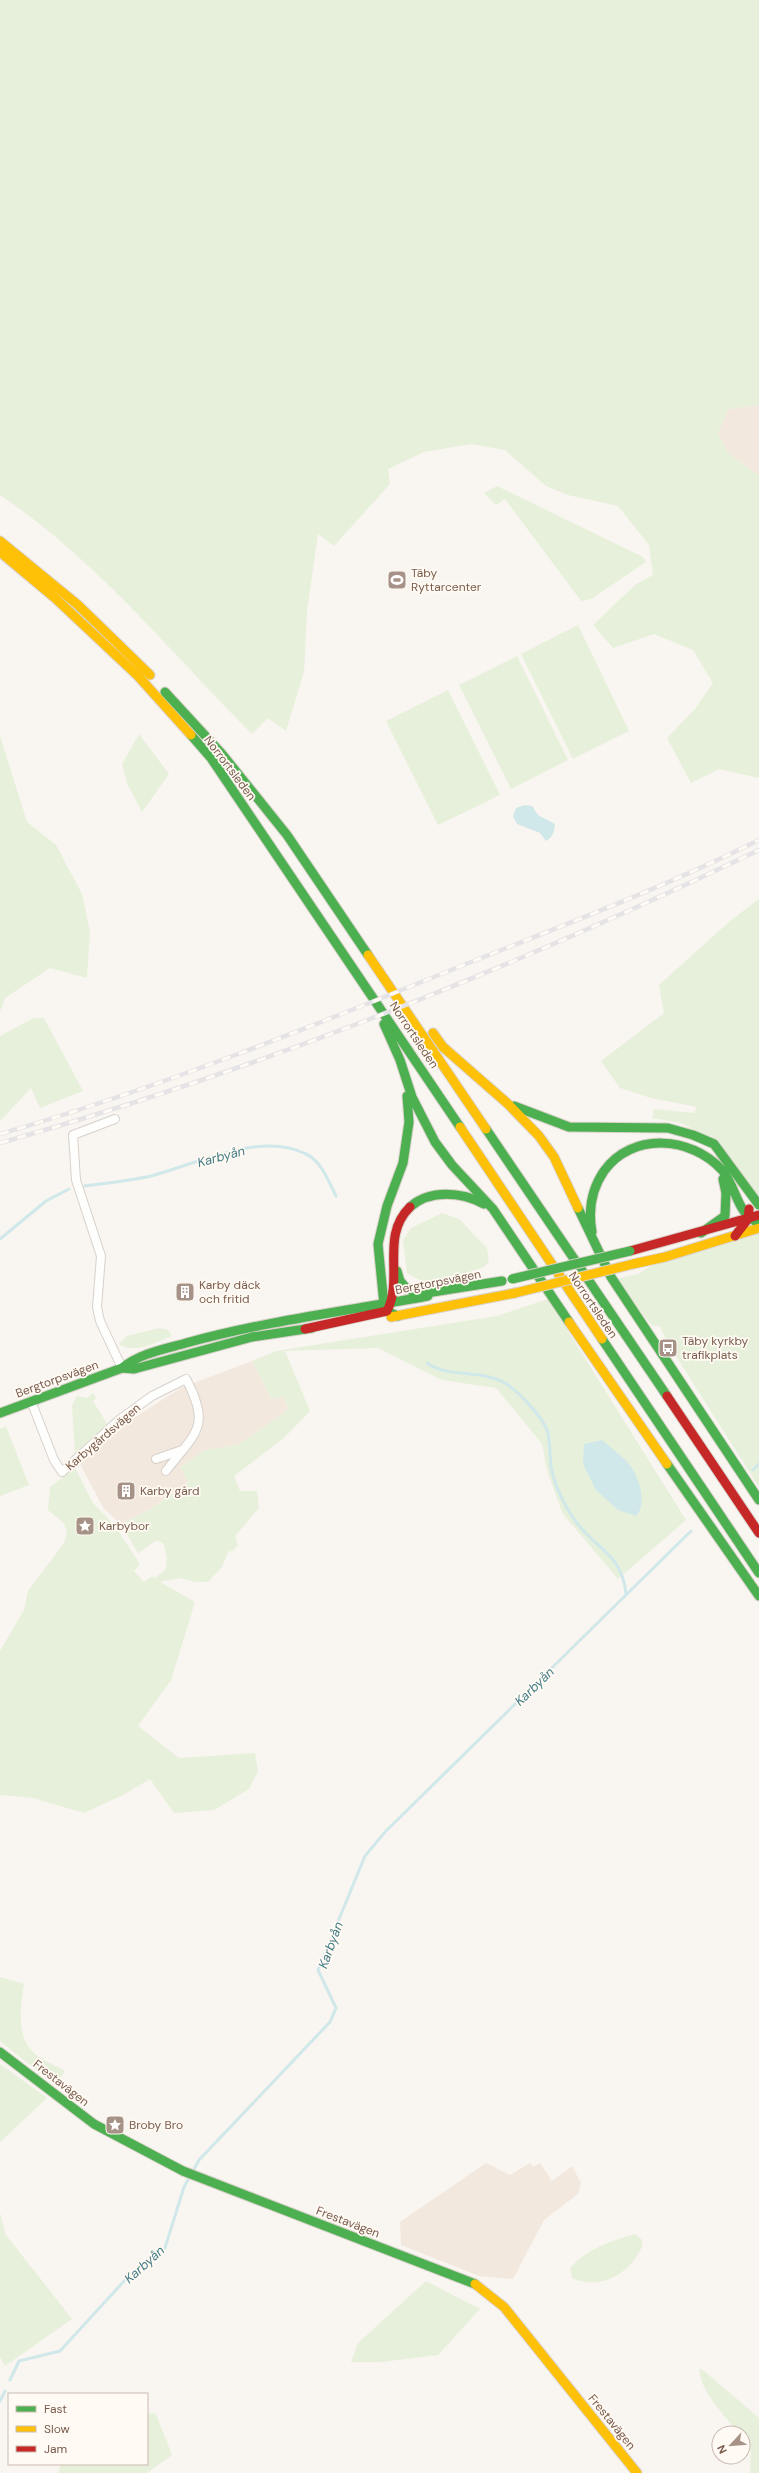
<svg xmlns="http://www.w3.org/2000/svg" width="759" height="2473" font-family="'DM Sans',sans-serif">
<rect width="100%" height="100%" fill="#f9f5f0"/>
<path fill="#f2e8de" d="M 759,405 L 759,476 L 727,452 L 718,433 L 728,409 Z
M 252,1361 L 271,1399 L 284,1395 L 288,1410 L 238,1445 L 205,1450 L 180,1467 L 188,1482 L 149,1510 L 121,1524 L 104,1509 L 80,1464 L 135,1417 L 181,1388 Z
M 486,2163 L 510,2175 L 530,2163 L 533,2167 L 540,2163 L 552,2181 L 572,2166 L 581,2183 L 578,2194 L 544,2220 L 513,2279 L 479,2276 L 401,2245 L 400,2222 Z"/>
<path fill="#e7f0db" d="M 0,0 L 759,0 L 759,405 L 728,409 L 718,433 L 727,452 L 759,476 L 759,778 L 719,769 L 691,783 L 667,738 L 695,709 L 713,683 L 693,650 L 654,634 L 613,648 L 593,625 L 636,584 L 653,575 L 649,545 L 618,506 L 568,495 L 546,486 L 505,450 L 471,444 L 424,452 L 388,469 L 390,484 L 334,546 L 318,534 L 307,611 L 304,672 L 286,731 L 268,718 L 252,734 C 171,653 96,559 0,495 Z
M 497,486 L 643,557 L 646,562 L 591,599 L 581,601 L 505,499 L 496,505 L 484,493 Z
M 578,625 L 629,731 L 573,759 L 521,654 Z
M 517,656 L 568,760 L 511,789 L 459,685 Z
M 448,690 L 500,795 L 438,825 L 386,721 Z
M 139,734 L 169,774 L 142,812 L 127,783 L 122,764 Z
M 0,736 L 27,822 L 56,845 L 82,894 L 90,932 L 87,978 L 50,968 L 5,998 L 0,1012 Z
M 759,899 L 759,1200 L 699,1132 L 681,1123 L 652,1118 L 654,1109 L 694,1113 L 697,1107 L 651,1098 L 620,1088 L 601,1061 L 664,1013 L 659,985 L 730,921 Z
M 34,1018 L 44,1018 L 83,1091 L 40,1108 L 31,1088 L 0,1121 L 0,1036 Z
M 442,1213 L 459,1219 L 487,1248 L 489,1262 L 484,1267 L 429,1285 L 407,1273 L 403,1240 L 411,1228 Z
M 759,1231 L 759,1487 L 667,1342 L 660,1326 L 652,1326 L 616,1279 L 638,1274 L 654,1264 Z
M 548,1299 L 686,1520 L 618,1579 L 563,1514 L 548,1474 L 542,1444 L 496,1388 L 442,1380 L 378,1348 L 285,1351 L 310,1411 L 284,1438 L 234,1476 L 240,1491 L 257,1491 L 259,1508 L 235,1536 L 238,1545 L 234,1550 L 228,1552 L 222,1567 L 208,1582 L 195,1582 L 180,1578 L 160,1582 L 195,1602 L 171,1680 L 138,1726 L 179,1758 L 255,1753 L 258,1771 L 249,1789 L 214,1810 L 174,1813 L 150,1779 L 123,1795 L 84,1813 L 33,1798 L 0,1795 L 0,1651 L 24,1610 L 28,1591 L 64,1543 L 67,1533 L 64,1523 L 48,1510 L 50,1487 L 75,1468 L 93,1503 L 115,1526 L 140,1564 L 134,1571 L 144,1582 L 152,1576 L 155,1578 L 166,1569 L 167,1558 L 164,1544 L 157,1540 L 138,1553 L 121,1524 L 149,1510 L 191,1481 L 188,1482 L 180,1467 L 205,1450 L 238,1445 L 288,1410 L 284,1396 L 271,1399 L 252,1361 L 276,1351 L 497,1316 Z
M 160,1328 L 168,1330 L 172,1336 C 156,1342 134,1355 119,1344 L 127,1336 Z
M 93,1393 L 96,1398 L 93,1401 L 107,1424 L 75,1453 L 72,1405 L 77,1396 L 87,1398 Z
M 6,1426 L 29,1485 L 0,1496 L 0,1429 Z
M 0,1977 L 24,1984 C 21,2003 16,2033 31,2050 C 38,2059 55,2065 65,2071 L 55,2085 L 0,2041 Z
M 0,2064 L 47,2098 L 0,2142 Z
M 0,2213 L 6,2235 L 72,2319 L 5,2366 L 0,2357 Z
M 635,2234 L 642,2240 C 643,2246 641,2249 638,2254 C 625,2277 596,2290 572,2278 L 570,2268 C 588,2248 611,2241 635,2234 Z
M 426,2281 L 480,2309 L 438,2355 L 381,2362 L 351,2362 L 358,2343 Z
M 699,2369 L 703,2370 L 759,2418 L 759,2473 L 750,2473 L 751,2452 L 743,2439 L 743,2433 L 738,2433 C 724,2414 701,2393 699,2369 Z
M 147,2413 L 156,2414 L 172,2455 L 147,2473 L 58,2473 L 61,2464 L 147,2464 Z"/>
<path fill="#d0e8ea" d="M 525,805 L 532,806 L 538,815 L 555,824 C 554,832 553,837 546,841 L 540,833 L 517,824 L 513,816 L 516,808 Z
M 602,1440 C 611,1448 621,1455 628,1463 C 639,1475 648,1504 636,1516 L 618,1510 L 596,1490 L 583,1464 L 584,1444 Z"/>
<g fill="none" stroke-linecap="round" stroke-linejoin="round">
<path stroke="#d0e8ea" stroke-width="3" d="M 85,1186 C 107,1183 130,1181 151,1176 C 196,1164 259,1132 304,1153 C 321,1160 328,1180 336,1196
M 0,1239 L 46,1201 L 69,1189
M 427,1363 C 447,1378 481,1369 505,1383 C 518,1391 544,1418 548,1433 C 550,1444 550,1455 551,1466 C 554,1485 564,1504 574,1519 C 594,1549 622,1552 626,1594
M 753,1470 L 759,1464
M 10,2380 L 19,2361 L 60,2351 L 126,2279 L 165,2248 L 184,2187 L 199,2160 L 330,2022 L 336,2008 L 318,1970 L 365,1856 L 385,1832 L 691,1531
M 0,2401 L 5,2391"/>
<g stroke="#d7d1cb" stroke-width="10">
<path id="street" d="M 115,1119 L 73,1135 L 76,1180 L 101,1256 L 97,1307 L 100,1321 L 122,1368
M 31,1401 L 54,1460 L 62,1472 L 119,1420 L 152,1396 L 186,1379 C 212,1427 195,1433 166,1471
M 156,1459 L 182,1450"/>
</g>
<g stroke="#d9d2cb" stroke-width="11">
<path id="fast" d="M 165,692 L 222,754 L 287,835 L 368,955
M 191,735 L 211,758 L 460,1127
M 384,1024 L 400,1060 L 412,1097 L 435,1142 L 452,1165 L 493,1209 L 569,1322
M 514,1106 L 569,1127 L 668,1128 L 693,1135 L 714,1144 L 759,1205
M 486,1129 L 667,1396
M 410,1207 C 430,1189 462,1192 484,1204
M 578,1208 L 611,1277 L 759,1500
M 592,1232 C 588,1210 591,1190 604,1171 C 632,1132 691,1136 722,1170 C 737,1187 736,1214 759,1223
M 701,1233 L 725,1216 L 726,1193 L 723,1179
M 397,1271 L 400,1281 L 407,1289 L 420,1294 L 502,1281
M 398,1316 L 387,1311 L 384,1305 L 378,1244 L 387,1206 L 403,1163 L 409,1122 L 407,1096
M 602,1339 L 759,1573
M 122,1368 C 140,1353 165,1349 186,1343 C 266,1321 347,1311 428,1296
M 0,1413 L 122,1368 L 134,1369 L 252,1337 L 312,1328
M 667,1464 L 759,1596
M 0,2052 L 94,2124 L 183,2171 L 475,2284"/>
</g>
<g stroke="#d9d2cb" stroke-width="11">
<path id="slow" d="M 0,541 L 78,605 L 150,675
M 0,552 L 55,598 L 138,676 L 191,735
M 368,955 L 486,1129
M 433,1033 L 443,1047 L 507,1103 L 539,1136 L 554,1157 L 578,1208
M 460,1127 L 602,1339
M 633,1264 L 665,1257 L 759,1228
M 391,1317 L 515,1293
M 569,1322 L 667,1464
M 475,2284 L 504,2307 L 637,2473"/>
</g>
<g stroke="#d9d2cb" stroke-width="11">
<path id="jam" d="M 735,1236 L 748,1219 L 749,1209
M 630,1251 L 759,1215
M 305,1329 L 387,1311 C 404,1278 380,1236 410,1207
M 667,1396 L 759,1533"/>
</g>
<use href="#street" stroke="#fefefd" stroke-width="8"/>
<use href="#fast" stroke="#4caf50" stroke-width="9"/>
<use href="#slow" stroke="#ffc107" stroke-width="9"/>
<use href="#jam" stroke="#c62828" stroke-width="9"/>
<g stroke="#e6e3e7" stroke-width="4.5">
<path id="rail" d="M 0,1134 C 156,1089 311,1027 461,966 C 561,926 663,888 759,840
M 0,1143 C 262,1069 514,968 759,850"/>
</g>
<use href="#rail" stroke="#fffaf3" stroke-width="3" stroke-dasharray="9" stroke-linecap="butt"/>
<g stroke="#d9d2cb" stroke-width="11" stroke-linecap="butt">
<path id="fast-bridge" d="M 512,1279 L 630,1251"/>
</g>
<g stroke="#d9d2cb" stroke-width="11" stroke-linecap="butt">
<path id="slow-bridge" d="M 515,1293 L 633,1264"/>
</g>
<use href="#fast-bridge" stroke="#4caf50" stroke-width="9"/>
<use href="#slow-bridge" stroke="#ffc107" stroke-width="9"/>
</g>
<defs>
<g id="stadium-square" transform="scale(1)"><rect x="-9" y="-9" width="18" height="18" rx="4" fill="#a69286" stroke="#fffaf3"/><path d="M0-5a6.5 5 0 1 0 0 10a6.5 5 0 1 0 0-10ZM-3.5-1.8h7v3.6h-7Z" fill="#fff"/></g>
<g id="building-square" transform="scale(1)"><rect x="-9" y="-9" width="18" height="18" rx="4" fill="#a69286" stroke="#fffaf3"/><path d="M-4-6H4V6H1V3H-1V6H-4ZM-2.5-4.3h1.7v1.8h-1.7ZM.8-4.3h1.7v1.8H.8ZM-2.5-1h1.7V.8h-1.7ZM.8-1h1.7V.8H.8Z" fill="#fff"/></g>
<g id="bus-square" transform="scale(1)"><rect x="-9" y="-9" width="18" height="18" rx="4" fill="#a69286" stroke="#fffaf3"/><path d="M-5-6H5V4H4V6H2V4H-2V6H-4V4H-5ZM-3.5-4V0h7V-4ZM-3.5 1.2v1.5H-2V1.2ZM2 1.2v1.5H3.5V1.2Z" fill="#fff"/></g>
<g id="sight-square" transform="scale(1)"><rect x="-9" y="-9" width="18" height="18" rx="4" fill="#a69286" stroke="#fffaf3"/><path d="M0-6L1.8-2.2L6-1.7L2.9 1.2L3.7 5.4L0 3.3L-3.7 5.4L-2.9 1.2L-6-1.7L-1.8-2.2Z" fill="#fff"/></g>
</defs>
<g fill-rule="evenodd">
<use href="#stadium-square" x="397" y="580"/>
<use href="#building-square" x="185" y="1292"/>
<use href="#bus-square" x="668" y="1348"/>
<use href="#building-square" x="126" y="1491"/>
<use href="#sight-square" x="85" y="1526"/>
<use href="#sight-square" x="115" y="2125"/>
</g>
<g text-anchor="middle" stroke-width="3.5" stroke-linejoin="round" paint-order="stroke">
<g font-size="12" fill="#7a5c4d" stroke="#fffaf3" text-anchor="start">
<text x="411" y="577">Täby<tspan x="411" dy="14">Ryttarcenter</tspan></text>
<text x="199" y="1289">Karby däck<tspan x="199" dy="14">och fritid</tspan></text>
<text x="682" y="1345">Täby kyrkby<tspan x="682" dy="14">trafikplats</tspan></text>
<text x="140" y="1495">Karby gård</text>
<text x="99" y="1530">Karbybor</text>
<text x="129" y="2129">Broby Bro</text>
</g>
<g font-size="12" fill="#7a5c4d" stroke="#fffaf3">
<text transform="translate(230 768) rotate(53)" y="4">Norrortsleden</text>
<text transform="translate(414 1035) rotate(56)" y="4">Norrortsleden</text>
<text transform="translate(438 1282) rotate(-11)" y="4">Bergtorpsvägen</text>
<text transform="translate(593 1305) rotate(56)" y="4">Norrortsleden</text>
<text transform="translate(57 1379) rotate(-20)" y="4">Bergtorpsvägen</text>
<text transform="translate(103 1437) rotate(-41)" y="4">Karbygårdsvägen</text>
<text transform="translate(61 2083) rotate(38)" y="4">Frestavägen</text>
<text transform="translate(348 2222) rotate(21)" y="4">Frestavägen</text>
<text transform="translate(612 2422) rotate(51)" y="4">Frestavägen</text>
</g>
<g font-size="13" font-style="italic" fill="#437c86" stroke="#fffaf3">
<text transform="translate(221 1156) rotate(-15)" y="5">Karbyån</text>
<text transform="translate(534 1686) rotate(-44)" y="5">Karbyån</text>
<text transform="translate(330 1945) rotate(-70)" y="5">Karbyån</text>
<text transform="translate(144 2264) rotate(-42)" y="5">Karbyån</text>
</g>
</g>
<rect x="8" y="2393" width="140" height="72" fill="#fffaf3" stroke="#cabbb1"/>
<rect x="16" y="2406" width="20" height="6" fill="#4caf50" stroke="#cabbb1"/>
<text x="44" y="2413" font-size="12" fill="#7a5c4d">Fast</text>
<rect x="16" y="2426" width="20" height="6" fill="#ffc107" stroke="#cabbb1"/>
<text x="44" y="2433" font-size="12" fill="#7a5c4d">Slow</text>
<rect x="16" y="2446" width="20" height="6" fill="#c62828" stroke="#cabbb1"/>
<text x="44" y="2453" font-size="12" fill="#7a5c4d">Jam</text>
<g transform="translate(731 2445) rotate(244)"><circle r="19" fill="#fffaf3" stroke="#cabbb1"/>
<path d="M0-3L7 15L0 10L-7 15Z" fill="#a69286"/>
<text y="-6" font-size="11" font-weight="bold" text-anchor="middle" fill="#7a5c4d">N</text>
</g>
</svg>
